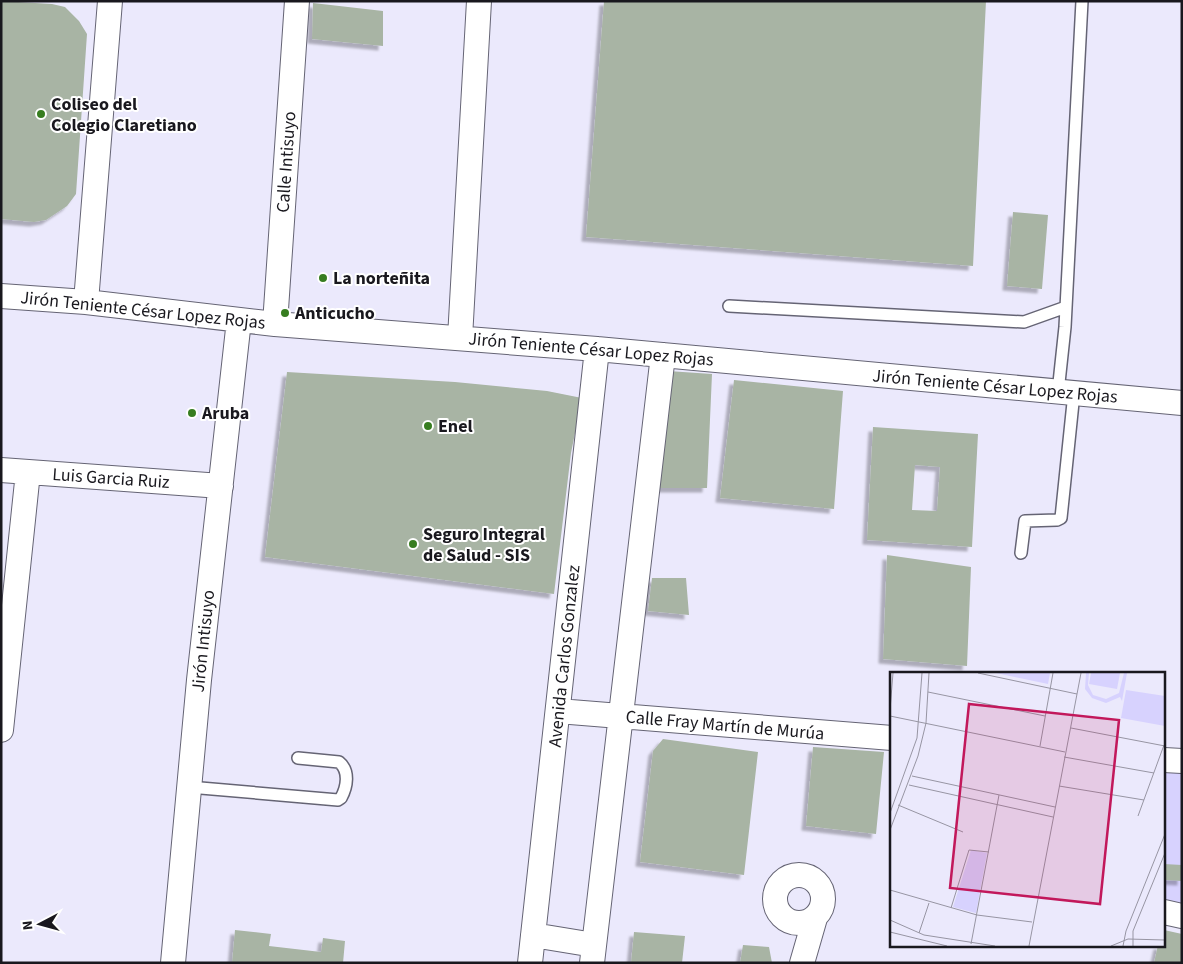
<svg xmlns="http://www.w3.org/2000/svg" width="1183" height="964" font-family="'Source Sans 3',sans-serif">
<defs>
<filter id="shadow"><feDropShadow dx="-4.5" dy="4.5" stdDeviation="1" flood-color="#0004"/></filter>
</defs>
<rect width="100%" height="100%" fill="#ebe9fc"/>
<path fill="#d7d2fe" d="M 1164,767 L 1182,768 L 1182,904 L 1164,900 Z"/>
<path fill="#a8b4a4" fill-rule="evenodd" filter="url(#shadow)" d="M 1,1 L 52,4 L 65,7 L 79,21 L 87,34 L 76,194 L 67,206 L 46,220 L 34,222 L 1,219 Z
M 604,1 L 986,1 L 973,266 L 586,237 Z
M 313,3 L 383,11 L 383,46 L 312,39 Z
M 1013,212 L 1048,215 L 1042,289 L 1007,286 Z
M 668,371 L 712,374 L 707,488 L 656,488 Z
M 287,372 L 455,382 L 547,391 L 582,398 L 571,453 L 554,594 L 265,557 Z
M 734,380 L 843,391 L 834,509 L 720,498 Z
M 873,427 L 978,434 L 972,547 L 867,540 ZM 915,465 L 940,467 L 937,511 L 912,510 Z
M 887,555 L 971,567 L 967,666 L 883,659 Z
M 652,578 L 686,578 L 689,615 L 648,611 Z
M 663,739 L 758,752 L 744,875 L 640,862 L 653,751 Z
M 813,747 L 884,752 L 876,834 L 806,826 Z
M 1164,864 L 1182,865 L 1182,881 L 1164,880 Z
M 235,930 L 271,934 L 269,946 L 321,952 L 323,938 L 345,941 L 343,963 L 232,963 Z
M 1164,930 L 1182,934 L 1182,963 L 1154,963 L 1158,945 L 1164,945 Z
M 634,932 L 685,936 L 682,963 L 631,963 Z
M 743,945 L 769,947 L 772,963 L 740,963 Z"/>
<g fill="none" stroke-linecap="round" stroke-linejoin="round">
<g stroke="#656474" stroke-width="14">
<path id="service" d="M 729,306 L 1024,322 L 1066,307
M 1058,392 L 1065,327 L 1082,1
M 1021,553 L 1025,521 L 1057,520 L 1061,518 L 1074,393
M 189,787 L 338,800 L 341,798 C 347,787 350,771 339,762 L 298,758"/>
</g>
<g stroke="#656474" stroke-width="26">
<path id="minor" d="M 1,296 L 86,302 L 275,324 L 597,349 L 1182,403
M 86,302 L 110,1
M 275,324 L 297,1
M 460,338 L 479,1
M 1,470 L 221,486
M 558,711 L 892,738
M 1,730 L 28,472
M 1164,760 L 1182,761
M775 899a24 24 0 1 1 48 0a24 24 0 1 1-48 0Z
M 1164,912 L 1182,916
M 533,935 L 594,945
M 173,963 L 199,680 L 239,320
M 530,963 L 597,349
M 592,963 L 663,355
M 802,963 L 815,918"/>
</g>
<use href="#service" stroke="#fff" stroke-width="11"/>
<use href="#minor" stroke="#fff" stroke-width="24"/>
</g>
<g fill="#377d20" stroke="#fff" stroke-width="2">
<circle cx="41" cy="114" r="5"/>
<circle cx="323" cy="278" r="5"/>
<circle cx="285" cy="313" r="5"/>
<circle cx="192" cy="413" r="5"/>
<circle cx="428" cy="426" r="5"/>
<circle cx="413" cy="544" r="5"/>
</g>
<g text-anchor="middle" stroke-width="4" stroke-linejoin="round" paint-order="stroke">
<g font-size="18" font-weight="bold" fill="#19181e" stroke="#fff" text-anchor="start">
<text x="51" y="110">Coliseo del<tspan x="51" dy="21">Colegio Claretiano</tspan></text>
<text x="333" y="284">La norteñita</text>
<text x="295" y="319">Anticucho</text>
<text x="202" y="419">Aruba</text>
<text x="438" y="432">Enel</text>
<text x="423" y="540">Seguro Integral<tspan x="423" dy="21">de Salud - SIS</tspan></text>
</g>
<g font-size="18" fill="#19181e" stroke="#fff">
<text transform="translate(286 162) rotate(-86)" y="6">Calle Intisuyo</text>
<text transform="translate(143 310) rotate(6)" y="6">Jirón Teniente César Lopez Rojas</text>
<text transform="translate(591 349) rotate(5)" y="6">Jirón Teniente César Lopez Rojas</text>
<text transform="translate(995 386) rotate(5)" y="6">Jirón Teniente César Lopez Rojas</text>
<text transform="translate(111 478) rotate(4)" y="6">Luis Garcia Ruiz</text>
<text transform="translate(203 641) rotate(-84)" y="6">Jirón Intisuyo</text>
<text transform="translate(564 656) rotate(-84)" y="6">Avenida Carlos Gonzalez</text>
<text transform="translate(725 725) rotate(5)" y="6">Calle Fray Martín de Murúa</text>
</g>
</g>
<g transform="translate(890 672)">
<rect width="275" height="275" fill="#ebe9fc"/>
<path d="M 106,1 L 160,1 L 158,12 ZM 196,1 L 199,1 L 198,13 L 203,23 L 216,27 L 229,21 L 234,1 L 237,1 L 232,29 L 230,25 L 216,31 L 202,26 L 195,17 ZM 201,1 L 230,1 L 227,17 L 199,12 ZM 236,18 L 275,24 L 275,54 L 231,46 ZM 81,178 L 97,181 L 86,241 L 63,235 Z" fill="#d7d2fe"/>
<path fill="none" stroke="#9795a3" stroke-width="1" d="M 88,1 L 187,22M 38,20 L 155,44M 0,38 L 3,1M 0,44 L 175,80M 181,56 L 275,74M 150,74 L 163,1M 174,85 L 264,101M 22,104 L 165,135M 19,113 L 163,145M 169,114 L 254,128M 8,133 L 73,160M 0,141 L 27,66 L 32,1M 248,144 L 274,73M 0,158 L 28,84 L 36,51 L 39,1M 0,218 L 87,243 L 142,250M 61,236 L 79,178 L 99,180M 0,248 L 34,263 L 105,274M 0,260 L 57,274M 29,261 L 39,231M 81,272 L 109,123M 139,274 L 191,1M 221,274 L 238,267 L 275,268M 233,274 L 236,259 L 275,162M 243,274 L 243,259 L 275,181"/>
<path fill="#c2185b" fill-opacity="0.15" stroke="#c2185b" stroke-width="2.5" d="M 79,32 L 229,48 L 210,232 L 60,216 Z"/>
<rect width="275" height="275" fill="none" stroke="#19181e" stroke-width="2.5"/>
</g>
<rect width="1183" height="964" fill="none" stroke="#19181e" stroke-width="5"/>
<g transform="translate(40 924) rotate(264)" stroke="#ffffff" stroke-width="4" paint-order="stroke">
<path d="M0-4L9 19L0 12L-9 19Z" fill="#19181e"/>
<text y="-8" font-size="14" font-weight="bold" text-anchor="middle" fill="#19181e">N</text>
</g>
</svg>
